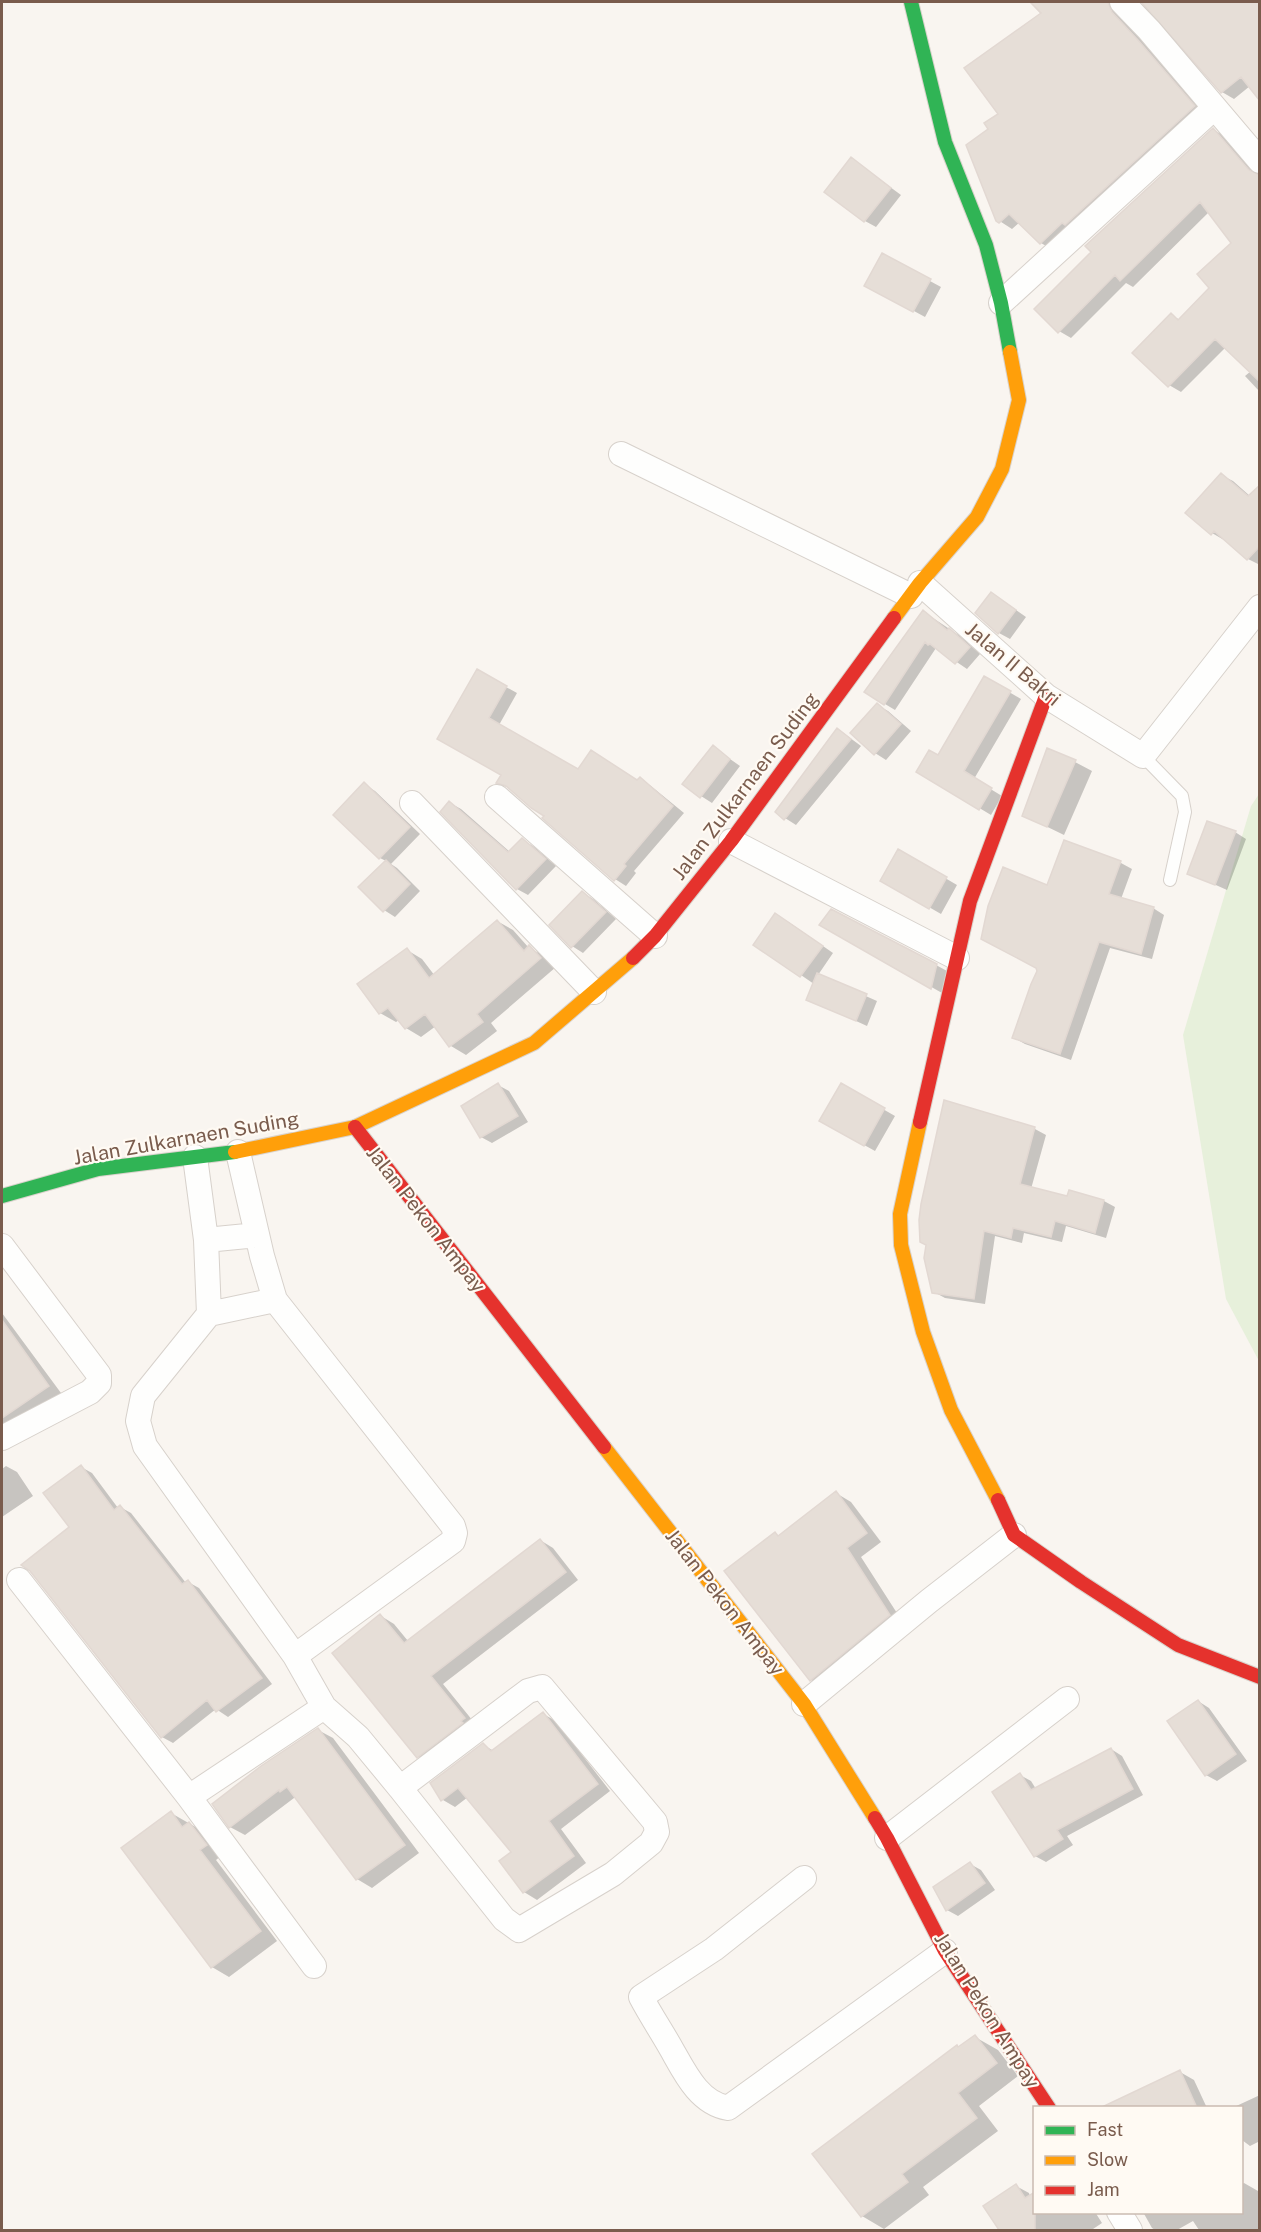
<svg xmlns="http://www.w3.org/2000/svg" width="1261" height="2232" font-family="'Public Sans',sans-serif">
<rect width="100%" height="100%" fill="#f9f5f0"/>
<path fill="#e7f0db" d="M 1259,794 L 1260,794 L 1259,1361 L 1226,1299 L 1183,1035 L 1251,806 Z"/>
<path fill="#0003" d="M 1030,2 L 1122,2 L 1150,48 L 1206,114 L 1053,250 L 1041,243 L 1020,222 L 1012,229 L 998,220 L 990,129 L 1000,114 L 1041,14 Z
M 1143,2 L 1260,2 L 1260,98 L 1250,86 L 1234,99 L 1222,92 Z
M 1214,130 L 1226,137 L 1260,176 L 1260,392 L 1245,376 L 1251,371 L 1226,347 L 1181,392 L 1169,385 L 1171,315 L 1180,320 L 1211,288 L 1233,244 L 1209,212 L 1133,287 L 1126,283 L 1071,338 L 1059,331 Z
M 852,159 L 901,195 L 876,227 L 865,221 Z
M 882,255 L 941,287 L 925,317 L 866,285 Z
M 1221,475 L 1233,481 L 1250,496 L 1260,487 L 1260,565 L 1248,559 L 1225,539 L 1224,540 L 1212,533 Z
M 1002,600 L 1026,617 L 1010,639 L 999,633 Z
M 924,612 L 960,636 L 980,654 L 967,669 L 936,648 L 895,710 L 885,704 Z
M 477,671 L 517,693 L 499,725 L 579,771 L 638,782 L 640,779 L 651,786 L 684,813 L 634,871 L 636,873 L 626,886 L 615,879 L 547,815 L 513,790 L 498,783 L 503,774 Z
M 985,678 L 1021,699 L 974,779 L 1002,796 L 991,815 L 918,771 L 939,757 Z
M 877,705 L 888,711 L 911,731 L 886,760 L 875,753 Z
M 838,729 L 861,746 L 796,825 L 785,818 Z
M 713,747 L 740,766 L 712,803 L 701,796 Z
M 1075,762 L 1092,771 L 1064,835 L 1023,815 Z
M 364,784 L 375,791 L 420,834 L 391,864 L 397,868 L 420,891 L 395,917 L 384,910 L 386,861 L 380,858 Z
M 450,803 L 461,809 L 510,852 L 522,840 L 533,846 L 556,866 L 528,895 L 517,889 Z
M 1235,832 L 1246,839 L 1227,890 L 1189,873 Z
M 1064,842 L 1121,863 L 1132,869 L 1121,899 L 1153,908 L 1164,915 L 1152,959 L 1110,948 L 1071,1060 L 1025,1044 L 1014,1038 L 1039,971 L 1048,887 Z
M 899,851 L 957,885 L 941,914 L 882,880 Z
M 582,892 L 593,899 L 616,919 L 583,953 L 572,946 Z
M 497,921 L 513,930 L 529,948 L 545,956 L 556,967 L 491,1023 L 497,1031 L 466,1055 L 451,1046 L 436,1026 L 421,1037 L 406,1028 L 399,1020 L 396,1022 L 380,1013 L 359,984 L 407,950 L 422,959 L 435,976 Z
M 787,921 L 833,953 L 818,975 L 877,1001 L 867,1026 L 808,999 L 814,984 L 756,944 Z
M 822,925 L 936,965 L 947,971 L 942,993 Z
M 498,1085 L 509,1091 L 528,1122 L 492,1143 L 481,1137 Z
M 841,1085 L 895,1116 L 875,1151 L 821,1121 Z
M 1035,1129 L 1046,1135 L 1031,1189 L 1069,1198 L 1070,1192 L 1104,1201 L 1115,1207 L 1106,1238 L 1066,1226 L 1062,1242 L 1024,1233 L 1022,1243 L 995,1236 L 985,1304 L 945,1298 L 934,1292 Z
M 2,1313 L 61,1393 L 12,1427 L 2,1427 Z
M 6,1466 L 17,1472 L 33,1496 L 2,1517 L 2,1469 Z
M 81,1467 L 92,1473 L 118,1508 L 120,1507 L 131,1513 L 186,1583 L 188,1582 L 199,1588 L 272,1684 L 228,1717 L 216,1709 L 173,1743 L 162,1737 L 71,1527 Z
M 836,1493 L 851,1502 L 881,1542 L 861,1557 L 904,1624 L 826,1688 L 811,1680 L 775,1534 L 780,1536 Z
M 540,1540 L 553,1548 L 578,1580 L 443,1684 L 477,1726 L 431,1764 L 418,1756 L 381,1616 L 394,1624 L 408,1641 Z
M 1198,1701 L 1209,1708 L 1247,1761 L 1217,1781 L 1206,1775 Z
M 543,1714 L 556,1721 L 610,1791 L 561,1829 L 586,1863 L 537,1900 L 524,1892 L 501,1861 L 513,1852 L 468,1797 L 455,1807 L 443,1800 L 432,1784 L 483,1745 L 494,1751 Z
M 318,1730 L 333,1738 L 419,1853 L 372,1888 L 357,1879 L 297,1798 L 294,1798 L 245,1835 L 230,1827 Z
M 1111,1749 L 1122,1756 L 1143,1795 L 1067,1836 L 1073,1845 L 1046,1862 L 1035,1856 L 1020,1775 L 1031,1781 L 1036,1789 Z
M 171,1813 L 206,1833 L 222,1855 L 216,1860 L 277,1941 L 229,1977 L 212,1967 L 123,1849 Z
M 970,1864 L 981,1870 L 995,1890 L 958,1916 L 947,1910 Z
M 975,2037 L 998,2050 L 1018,2076 L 979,2106 L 998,2131 L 923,2187 L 929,2195 L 884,2229 L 862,2216 L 960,2048 Z
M 1180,2072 L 1194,2080 L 1207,2108 L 1104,2108 Z
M 1260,2095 L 1260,2141 L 1250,2146 L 1242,2140 L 1242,2108 L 1232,2108 Z
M 1244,2183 L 1258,2191 L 1260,2195 L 1260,2230 L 1199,2230 L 1193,2221 L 1177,2230 L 1155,2230 L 1152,2228 L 1143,2212 L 1242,2212 L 1242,2184 Z
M 1016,2186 L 1029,2193 L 1034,2212 L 1095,2212 L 1102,2223 L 1093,2229 L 1094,2230 L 1001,2230 L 985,2207 Z"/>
<path fill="#e6ded7" stroke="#e2d8d2" stroke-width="1.5" d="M 1030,2 L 1108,2 L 1112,12 L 1138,40 L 1195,106 L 1065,225 L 1062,223 L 1040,244 L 1009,214 L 999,223 L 996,221 L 966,145 L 988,129 L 984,123 L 998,114 L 964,68 L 1041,13 Z
M 1141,2 L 1260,2 L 1260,101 L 1241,77 L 1221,93 Z
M 1213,128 L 1249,170 L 1260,175 L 1260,382 L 1215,339 L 1168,387 L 1132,353 L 1171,313 L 1178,320 L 1209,288 L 1197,274 L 1231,243 L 1200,202 L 1120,281 L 1115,275 L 1058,333 L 1034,309 L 1091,252 L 1085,246 Z
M 851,157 L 891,188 L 864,222 L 824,192 Z
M 882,253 L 931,279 L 913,312 L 864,286 Z
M 1221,473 L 1248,496 L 1260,485 L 1260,546 L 1247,560 L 1214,531 L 1211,535 L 1185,513 Z
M 991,592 L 1016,610 L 998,634 L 975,613 Z
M 923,610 L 947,630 L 949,628 L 970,647 L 955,664 L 930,644 L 928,645 L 925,642 L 884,705 L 864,692 Z
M 477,669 L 507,686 L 489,718 L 578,769 L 591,750 L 637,780 L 640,777 L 673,806 L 624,864 L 626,866 L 614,881 L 542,818 L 544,816 L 531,808 L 506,786 L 496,783 L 501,775 L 437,739 Z
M 984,676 L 1011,691 L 964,771 L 992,788 L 979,810 L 916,772 L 929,750 L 938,755 Z
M 877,703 L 901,724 L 874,755 L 850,733 Z
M 837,728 L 851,739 L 784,820 L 775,812 Z
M 713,745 L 730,759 L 700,798 L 682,784 Z
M 1047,748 L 1076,760 L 1047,827 L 1022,816 Z
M 364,782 L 410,827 L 379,859 L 333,815 Z
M 449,801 L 508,852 L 522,838 L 546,859 L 516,890 L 440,812 Z
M 1207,821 L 1236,831 L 1215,885 L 1187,874 Z
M 1064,840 L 1121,861 L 1109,894 L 1154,907 L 1141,954 L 1099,942 L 1060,1054 L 1012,1038 L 1031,984 L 1037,971 L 1036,968 L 981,939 L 988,906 L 1003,867 L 1047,885 Z
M 898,849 L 947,877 L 929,909 L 880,881 Z
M 386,860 L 410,884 L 383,912 L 358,887 Z
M 582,891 L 606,912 L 571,948 L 549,925 Z
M 831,909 L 937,964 L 931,989 L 819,925 Z
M 775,913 L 823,946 L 800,977 L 753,945 Z
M 497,920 L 524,951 L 529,945 L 541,958 L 477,1014 L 483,1022 L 449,1047 L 425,1014 L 405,1029 L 388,1008 L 379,1014 L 357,984 L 407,948 L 429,978 Z
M 817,973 L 867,994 L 856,1021 L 806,1000 Z
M 498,1083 L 518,1116 L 480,1138 L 461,1106 Z
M 841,1083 L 885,1108 L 864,1146 L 819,1121 Z
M 944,1100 L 1035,1127 L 1020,1184 L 1067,1196 L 1069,1190 L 1104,1200 L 1095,1233 L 1055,1221 L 1051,1237 L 1013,1228 L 1011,1238 L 984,1231 L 974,1299 L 932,1293 L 924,1258 L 926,1245 L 920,1242 L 919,1220 L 921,1204 Z
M 2,1320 L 49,1386 L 2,1418 Z
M 81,1465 L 114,1510 L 120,1505 L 182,1584 L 188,1580 L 262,1678 L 216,1712 L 207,1700 L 161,1738 L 30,1571 L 21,1565 L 69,1527 L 43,1493 Z
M 836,1491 L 867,1533 L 847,1548 L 890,1615 L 810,1681 L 724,1571 L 775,1532 L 778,1536 Z
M 540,1539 L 566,1572 L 431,1676 L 465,1718 L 461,1721 L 463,1723 L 417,1758 L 332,1653 L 380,1614 L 404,1643 Z
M 1198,1700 L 1236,1754 L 1205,1776 L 1167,1721 Z
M 543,1712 L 598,1784 L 549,1821 L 574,1856 L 523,1893 L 499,1861 L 511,1852 L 458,1788 L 441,1801 L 430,1783 L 483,1743 L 491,1751 Z
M 318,1728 L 405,1845 L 356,1880 L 287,1787 L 280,1792 L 279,1790 L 229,1828 L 212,1804 L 261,1766 Z
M 1111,1748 L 1133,1789 L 1057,1830 L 1063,1839 L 1034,1857 L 992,1792 L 1020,1773 L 1031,1790 Z
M 171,1811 L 182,1827 L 189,1822 L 207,1845 L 200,1850 L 261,1931 L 211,1968 L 121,1848 Z
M 970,1862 L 985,1883 L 946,1911 L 933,1887 Z
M 975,2035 L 997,2063 L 958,2093 L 977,2118 L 902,2174 L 908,2182 L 861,2217 L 812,2154 L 957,2045 L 958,2047 Z
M 1180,2070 L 1197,2108 L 1100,2108 Z
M 1016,2184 L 1025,2198 L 1035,2192 L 1035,2230 L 999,2230 L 983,2206 Z"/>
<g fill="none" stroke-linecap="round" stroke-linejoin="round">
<g stroke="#d7d1cb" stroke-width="14">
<path id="lane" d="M 1143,756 L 1182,796 L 1185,812 L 1170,880"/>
</g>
<g stroke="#d7d1cb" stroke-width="26">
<path id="street" d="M 1122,2 L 1149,30 L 1260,161
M 1001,303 L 1214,108
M 621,454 L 911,596
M 920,583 L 1046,696 L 1143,756 L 1260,607
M 497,797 L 655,936
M 412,803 L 594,992
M 731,841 L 957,958
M 238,1152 L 262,1256 L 275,1300 L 453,1526 L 455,1533 L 453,1541 L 295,1656
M 195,1157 L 206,1240 L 209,1314 L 143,1396 L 138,1421 L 145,1446 L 295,1656 L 324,1707 L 358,1737 L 400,1788
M 206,1240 L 257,1235
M 2,1246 L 99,1375 L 99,1383 L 90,1392 L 2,1438
M 209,1314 L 275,1300
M 19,1580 L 189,1797 L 314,1966
M 542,1687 L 655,1822 L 657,1832 L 651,1843 L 613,1874 L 519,1930 L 504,1919 L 400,1788 L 528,1691 Z
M 804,1704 L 929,1601 L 1014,1535
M 189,1797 L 324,1707
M 887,1838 L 1067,1699
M 804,1878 L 714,1949 L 641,1997 C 651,2016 662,2032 672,2050 C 685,2073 699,2103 728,2108 L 945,1951
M 1119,2212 L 1130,2230"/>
</g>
<g stroke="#d9d2cb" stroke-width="16">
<path id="fast" d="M 911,2 L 945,142 L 986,245 L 1001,303 L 1010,352
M 2,1196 L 98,1169 L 235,1152"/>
</g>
<g stroke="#d9d2cb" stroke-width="16">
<path id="slow" d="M 894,618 L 920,583 L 977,517 L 1002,469 L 1019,400 L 1010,352
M 920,1122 L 900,1214 L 901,1245 L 923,1332 L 951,1410 L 998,1500
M 235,1152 L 355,1127 L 534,1043 L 633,958
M 604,1447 L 804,1704 L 875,1818"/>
</g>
<g stroke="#d9d2cb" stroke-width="16">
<path id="jam" d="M 633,958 L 655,936 L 731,841 L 894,618
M 920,1122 L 970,901 L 1046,696
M 355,1127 L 604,1447
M 998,1500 L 1014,1535 L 1081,1582 L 1178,1645 L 1260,1677
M 875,1818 L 887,1838 L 945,1951 L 1049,2108"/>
</g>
<use href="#lane" stroke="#fefefd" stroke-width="12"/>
<use href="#street" stroke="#fefefd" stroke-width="24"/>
<use href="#fast" stroke="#30b455" stroke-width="14"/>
<use href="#slow" stroke="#ff9f0a" stroke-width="14"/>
<use href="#jam" stroke="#e5322d" stroke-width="14"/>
</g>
<g text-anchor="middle" stroke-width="4.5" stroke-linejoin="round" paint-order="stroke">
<g font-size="20" fill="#7a5c4d" stroke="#fffaf3">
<text transform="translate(1013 664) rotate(40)" y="7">Jalan II Bakri</text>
<text transform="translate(745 786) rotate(-53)" y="7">Jalan Zulkarnaen Suding</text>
<text transform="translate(186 1138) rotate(-10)" y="7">Jalan Zulkarnaen Suding</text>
<text transform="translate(426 1219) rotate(52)" y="7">Jalan Pekon Ampay</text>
<text transform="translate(725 1602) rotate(52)" y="7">Jalan Pekon Ampay</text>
<text transform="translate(987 2010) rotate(58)" y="7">Jalan Pekon Ampay</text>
</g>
</g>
<rect width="1261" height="2232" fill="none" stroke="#7a5c4d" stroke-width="6"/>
<rect x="1033" y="2106" width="210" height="108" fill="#fffaf3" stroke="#cabbb1" stroke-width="1.5"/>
<rect x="1045" y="2126" width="30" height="9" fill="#30b455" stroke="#cabbb1" stroke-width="1.5"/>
<text x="1087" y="2136" font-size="18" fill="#7a5c4d">Fast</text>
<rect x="1045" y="2156" width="30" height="9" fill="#ff9f0a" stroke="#cabbb1" stroke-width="1.5"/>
<text x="1087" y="2166" font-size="18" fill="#7a5c4d">Slow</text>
<rect x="1045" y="2186" width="30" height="9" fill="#e5322d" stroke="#cabbb1" stroke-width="1.5"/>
<text x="1087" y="2196" font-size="18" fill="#7a5c4d">Jam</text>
</svg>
